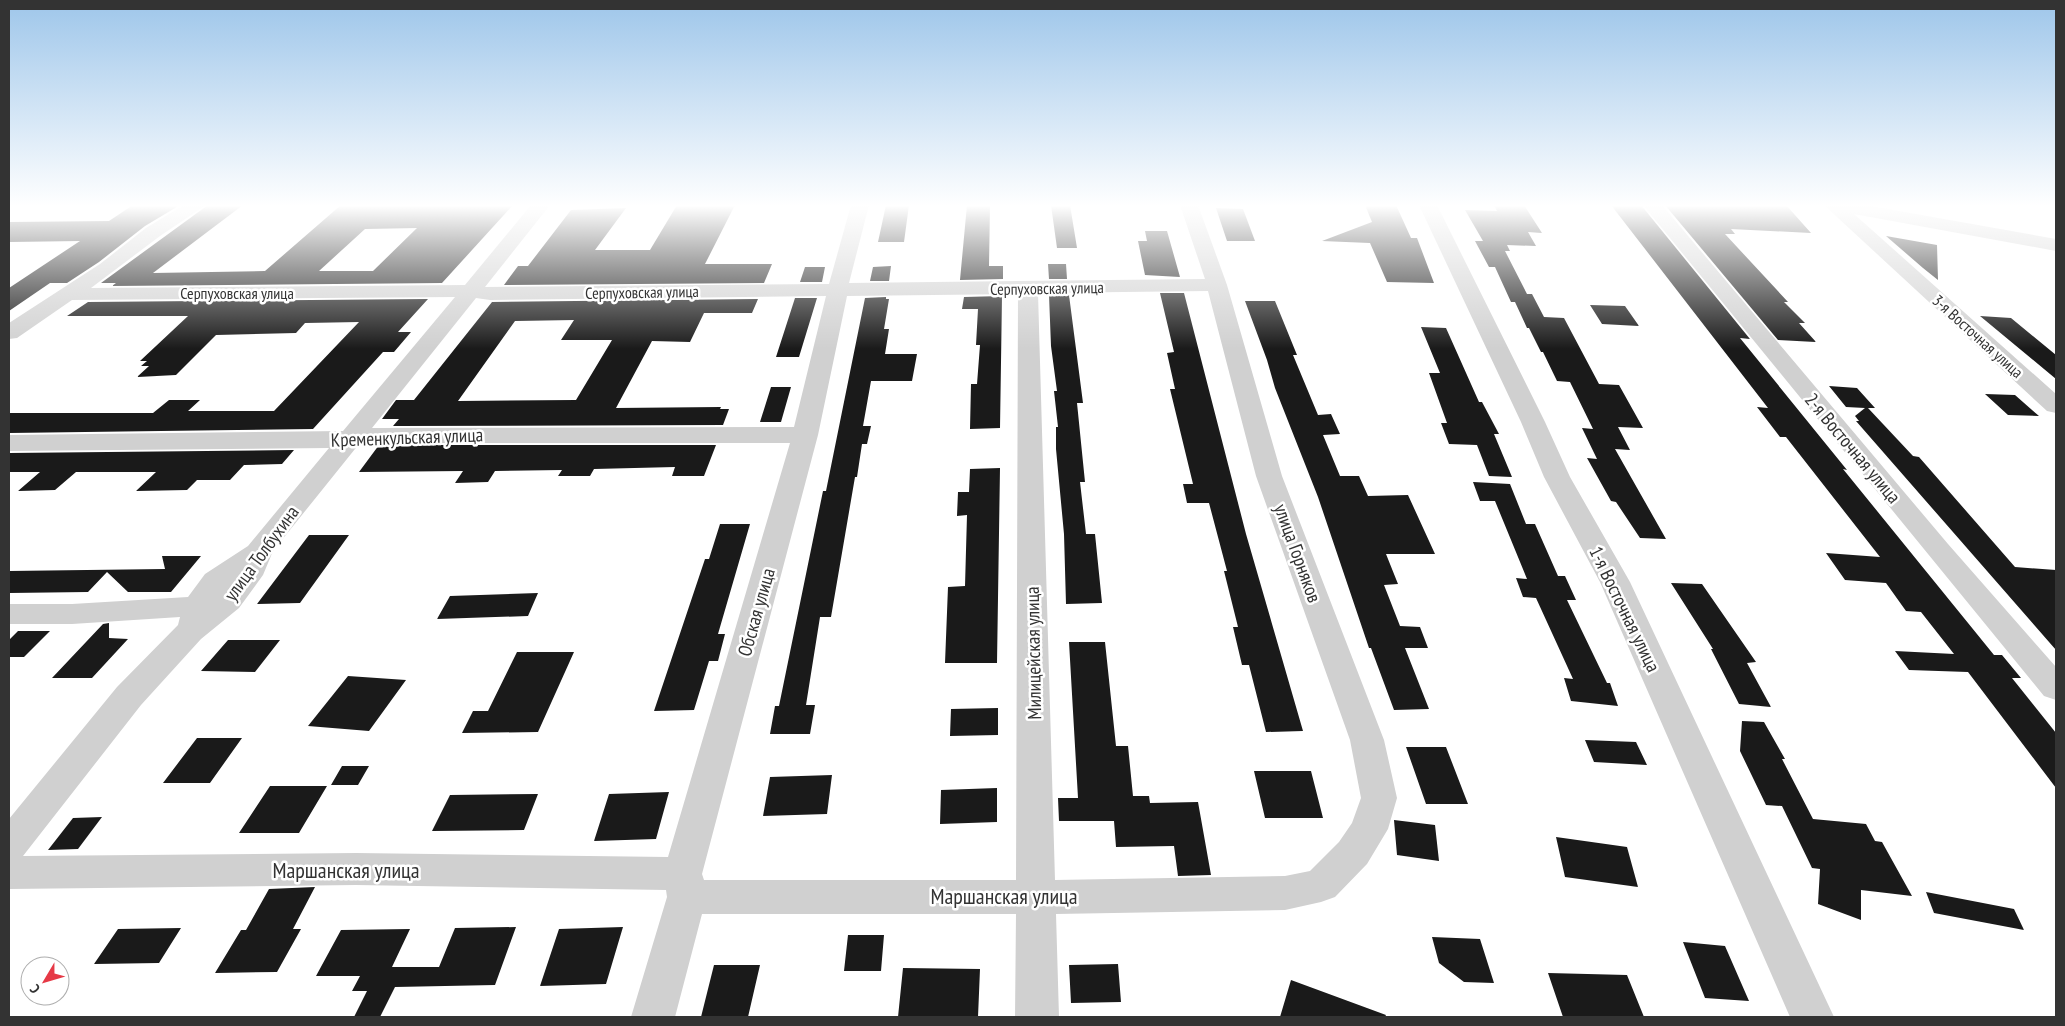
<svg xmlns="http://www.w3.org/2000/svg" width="2065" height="1026" font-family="'PT Sans Narrow',sans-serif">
<rect width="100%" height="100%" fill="#fff"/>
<path fill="#1a1a1a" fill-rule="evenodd" d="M 133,205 L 180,205 L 145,226 L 99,262 L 67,283 L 50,283 L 9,311 L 9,288 L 80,241 L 9,242 L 9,222 L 109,221 Z
M 208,205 L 243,205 L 153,273 L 265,271 L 341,205 L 513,205 L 442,283 L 112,286 L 116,283 L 101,283 ZM 417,228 L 373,271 L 319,271 L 365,229 Z
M 677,205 L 735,205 L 705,264 L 772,264 L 764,283 L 504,285 L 518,266 L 528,266 L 571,210 L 626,208 L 595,250 L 650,250 Z
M 886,205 L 909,205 L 904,242 L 878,242 Z
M 967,205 L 990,205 L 989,266 L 1003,266 L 1003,279 L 960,280 Z
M 1051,205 L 1070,205 L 1077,248 L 1057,248 Z
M 1365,205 L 1396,205 L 1411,238 L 1417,238 L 1434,283 L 1387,282 L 1370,243 L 1322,241 L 1372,222 Z
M 1494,205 L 1524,205 L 1542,233 L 1528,232 L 1536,246 L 1507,245 L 1510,251 L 1505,251 L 1527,294 L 1532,294 L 1544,317 L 1564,318 L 1599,384 L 1619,385 L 1643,428 L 1618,427 L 1630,450 L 1615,449 L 1666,539 L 1640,538 L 1616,502 L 1611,501 L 1587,458 L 1597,459 L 1582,428 L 1593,429 L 1570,382 L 1557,381 L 1543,352 L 1541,352 L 1529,328 L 1527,328 L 1515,302 L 1511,302 L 1495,267 L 1489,267 L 1475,241 L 1483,241 L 1465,210 L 1497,211 Z
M 1611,205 L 1641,205 L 1750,339 L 1740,338 L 1847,470 L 1843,469 L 1994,655 L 2002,655 L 2021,678 L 2012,678 L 2056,733 L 2056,788 L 1968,672 L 1909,670 L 1895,651 L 1954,654 L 1921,612 L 1906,611 L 1886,583 L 1845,580 L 1826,553 L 1880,557 L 1786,437 L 1780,437 L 1757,407 L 1768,408 Z
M 1665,205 L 1786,205 L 1811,233 L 1731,229 L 1735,234 L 1725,234 L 1788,302 L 1784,302 L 1805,323 L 1799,323 L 1816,342 L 1778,340 Z
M 1216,208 L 1243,209 L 1255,241 L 1227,241 Z
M 1145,231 L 1167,231 L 1180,277 L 1145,275 L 1138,241 L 1147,241 Z
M 1886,236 L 1937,245 L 1938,280 L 1923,268 Z
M 1048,264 L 1066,264 L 1067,279 L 1049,279 Z
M 891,266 L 889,281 L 870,281 L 873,267 Z
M 805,267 L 825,267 L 822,282 L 800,282 Z
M 1160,293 L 1184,293 L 1246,534 L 1303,731 L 1266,732 L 1249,665 L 1242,665 L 1233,627 L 1238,627 L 1224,571 L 1227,571 L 1209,503 L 1187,503 L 1183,484 L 1193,484 L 1170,389 L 1175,389 L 1167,353 L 1174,352 Z
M 1049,295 L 1069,295 L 1083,403 L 1077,403 L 1085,482 L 1080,482 L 1086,534 L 1095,534 L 1102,603 L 1066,604 L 1064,534 L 1056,449 L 1056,427 L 1058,427 L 1054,391 L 1057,391 L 1051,346 Z
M 1002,296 L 1000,428 L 970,429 L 971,384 L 977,384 L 980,345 L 976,345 L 978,309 L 962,309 L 964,297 Z
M 886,297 L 886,299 L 889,299 L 884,329 L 889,329 L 885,354 L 917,354 L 912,381 L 871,381 L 863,426 L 871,426 L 867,444 L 862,444 L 857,477 L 855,477 L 831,617 L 820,617 L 806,705 L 815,705 L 810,734 L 770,734 L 775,706 L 779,706 L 823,491 L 826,491 L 865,298 Z
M 795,298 L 817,298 L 799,357 L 776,357 Z
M 428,299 L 398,332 L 411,332 L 394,352 L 383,352 L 313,429 L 9,433 L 9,413 L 153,413 L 169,400 L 200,400 L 188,411 L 274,411 L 359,322 L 305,323 L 296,333 L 216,335 L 176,375 L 137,377 L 149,366 L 141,366 L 147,361 L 140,361 L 188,316 L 67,316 L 88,302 Z
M 758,299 L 752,313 L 704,313 L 690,342 L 652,341 L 616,408 L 721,407 L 720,409 L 729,409 L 723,425 L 393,426 L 399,419 L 382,419 L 396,400 L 414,400 L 492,302 ZM 574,320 L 561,340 L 612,340 L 576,400 L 458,401 L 515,321 Z
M 1245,301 L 1275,301 L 1297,355 L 1293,355 L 1318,415 L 1331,414 L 1340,434 L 1323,435 L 1340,476 L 1359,476 L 1368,496 L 1408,495 L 1435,554 L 1386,554 L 1398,584 L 1384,585 L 1400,626 L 1420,627 L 1428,648 L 1405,648 L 1429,709 L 1394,710 L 1371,648 L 1369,648 L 1318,497 L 1275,388 L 1267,360 Z
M 1590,305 L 1625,306 L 1639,326 L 1602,324 Z
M 1980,316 L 2011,318 L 2056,355 L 2056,379 Z
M 1421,327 L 1446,328 L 1479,402 L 1482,402 L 1499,434 L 1494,434 L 1512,477 L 1489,476 L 1477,445 L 1449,444 L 1441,423 L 1447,423 L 1429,373 L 1440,373 Z
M 1829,386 L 1857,388 L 1875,408 L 1868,408 L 1913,456 L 1919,457 L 2015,567 L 2056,570 L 2056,650 L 1856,421 L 1859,421 L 1855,416 L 1865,408 L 1846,407 Z
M 771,387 L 791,387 L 781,422 L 760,422 Z
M 1985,394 L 2015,395 L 2039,416 L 2008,415 Z
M 379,445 L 716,445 L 704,476 L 672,476 L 675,467 L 594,469 L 590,476 L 558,476 L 562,470 L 495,471 L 488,482 L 455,483 L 463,471 L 359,472 Z
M 294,450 L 282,464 L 244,465 L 230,480 L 197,480 L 187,490 L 136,491 L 156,472 L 76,472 L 55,490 L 18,491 L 40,472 L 9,472 L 9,453 Z
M 1000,468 L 997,663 L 945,663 L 948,587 L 965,586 L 967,515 L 957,516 L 958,492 L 969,492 L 970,469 Z
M 1473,482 L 1510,484 L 1526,524 L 1535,524 L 1558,576 L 1565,576 L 1576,600 L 1567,600 L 1607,683 L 1610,683 L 1618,706 L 1571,701 L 1564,678 L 1573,679 L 1536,598 L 1523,597 L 1516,578 L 1527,579 L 1495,501 L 1480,501 Z
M 720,524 L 750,524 L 718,634 L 725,634 L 718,661 L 709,661 L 694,710 L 654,711 L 705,559 L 709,559 Z
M 309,535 L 349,535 L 300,603 L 257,604 Z
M 162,556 L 201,556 L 171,592 L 128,592 L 107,572 L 88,592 L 9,593 L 9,571 L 165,569 Z
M 1671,583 L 1702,584 L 1756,662 L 1747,663 L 1771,707 L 1739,704 L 1711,649 L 1713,649 Z
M 538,593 L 528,616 L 437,619 L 450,596 Z
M 109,623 L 109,638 L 128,639 L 92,678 L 52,678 L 103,624 Z
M 18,631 L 50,631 L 24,657 L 9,657 L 9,640 Z
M 228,640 L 280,640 L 255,672 L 201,671 Z
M 1069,642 L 1105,642 L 1116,746 L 1128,746 L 1133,796 L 1149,796 L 1150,803 L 1198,802 L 1211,875 L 1178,876 L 1174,846 L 1116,847 L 1114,821 L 1059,821 L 1058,798 L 1078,798 Z
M 517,652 L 574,652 L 538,732 L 462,733 L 473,711 L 488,711 Z
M 348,676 L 406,680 L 369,731 L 308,726 Z
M 998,708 L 998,735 L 950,736 L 951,709 Z
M 1742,721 L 1764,722 L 1785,759 L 1782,759 L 1813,819 L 1866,824 L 1875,841 L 1882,842 L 1912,896 L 1861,890 L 1861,920 L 1818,904 L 1820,869 L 1812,868 L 1782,806 L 1766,805 L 1740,751 Z
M 197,738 L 242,738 L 210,783 L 163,783 Z
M 1585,740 L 1636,742 L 1647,765 L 1594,762 Z
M 1406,747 L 1446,747 L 1468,804 L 1426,804 Z
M 342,766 L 369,766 L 358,785 L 331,785 Z
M 1254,771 L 1311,771 L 1323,818 L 1265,818 Z
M 832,775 L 827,814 L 763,816 L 770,777 Z
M 270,786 L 327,786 L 299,833 L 239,833 Z
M 997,788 L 997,822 L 940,824 L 941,790 Z
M 669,792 L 656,839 L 594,841 L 609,794 Z
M 538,794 L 524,830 L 432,831 L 450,795 Z
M 102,817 L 78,849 L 48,850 L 73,818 Z
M 1394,820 L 1435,825 L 1439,861 L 1397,855 Z
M 1556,837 L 1627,847 L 1638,887 L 1565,877 Z
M 315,887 L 293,929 L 301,929 L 277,972 L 215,973 L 241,930 L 246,930 L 269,889 Z
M 1926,892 L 2014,909 L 2024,930 L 1934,913 Z
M 516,927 L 495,985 L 395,987 L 380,1017 L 354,1017 L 367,991 L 352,991 L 360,976 L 316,976 L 341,930 L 410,929 L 392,967 L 439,967 L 455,928 Z
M 623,927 L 606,984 L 540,986 L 559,929 Z
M 181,928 L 159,963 L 94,964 L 118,929 Z
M 848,935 L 884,935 L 881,971 L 844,971 Z
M 1432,937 L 1480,939 L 1494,983 L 1464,982 L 1439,963 Z
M 1683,942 L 1725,946 L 1749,1001 L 1705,998 Z
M 1118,964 L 1121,1002 L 1071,1003 L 1069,965 Z
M 714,965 L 760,965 L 748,1017 L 701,1017 Z
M 903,968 L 980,969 L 978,1017 L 898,1017 Z
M 1548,973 L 1627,975 L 1644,1017 L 1563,1017 Z
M 1291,980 L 1386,1015 L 1385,1017 L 1280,1017 Z"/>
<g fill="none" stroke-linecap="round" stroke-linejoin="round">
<path fill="#d0d0d0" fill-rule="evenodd" d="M 184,205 L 206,205 L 160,236 L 91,288 L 465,285 L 531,205 L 550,205 L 485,287 L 829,284 L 851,205 L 869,205 L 849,283 L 1205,279 L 1180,205 L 1198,205 L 1227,285 L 1282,476 L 1384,740 L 1397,798 L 1388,829 L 1367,864 L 1335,897 L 1321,902 L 1285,910 L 1056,914 L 1059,1017 L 1015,1017 L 1016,914 L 702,914 L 675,1017 L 631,1017 L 667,897 L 666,890 L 356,885 L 9,889 L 9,819 L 117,687 L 178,625 L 180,617 L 72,624 L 9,624 L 9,604 L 72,604 L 188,597 L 205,574 L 248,546 L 329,448 L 9,451 L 9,435 L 343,431 L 455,297 L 72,300 L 17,338 L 9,339 L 9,323 L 100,264 L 146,228 ZM 1208,291 L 1256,476 L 1350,740 L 1361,798 L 1352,823 L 1339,842 L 1310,871 L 1285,876 L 1055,880 L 1038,293 ZM 1018,294 L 1016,880 L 704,880 L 702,874 L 818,435 L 847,296 ZM 826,296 L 794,427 L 372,428 L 476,298 L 490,300 ZM 374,443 L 790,443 L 668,857 L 356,853 L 23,856 L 141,705 L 201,639 L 239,608 L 263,575 L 273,551 L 359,444 Z
M 1419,205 L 1437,205 L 1545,422 L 1570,477 L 1630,582 L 1834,1017 L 1790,1017 L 1600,582 L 1544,477 L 1521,422 Z
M 1643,205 L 1662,205 L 1948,544 L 2056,667 L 2056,700 L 2044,696 Z
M 1824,205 L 1865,205 L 2056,239 L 2056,251 L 1854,214 L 2056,394 L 2056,413 L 2047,411 Z"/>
</g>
<linearGradient id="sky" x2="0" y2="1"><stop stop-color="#9ec6ea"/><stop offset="0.59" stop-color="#fff"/><stop offset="1" stop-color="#fff" stop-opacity="0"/></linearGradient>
<rect width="2065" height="349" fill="url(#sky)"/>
<g text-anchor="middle" stroke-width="5" stroke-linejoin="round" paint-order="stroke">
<g font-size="16" fill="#333" stroke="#fff">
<text transform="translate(1047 288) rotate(-1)" y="6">Серпуховская улица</text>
<text transform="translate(642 292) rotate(-1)" y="6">Серпуховская улица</text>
<text x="237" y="299">Серпуховская улица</text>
<text transform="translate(1978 336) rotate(42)" y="6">3-я Восточная улица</text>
</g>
<g font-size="19" fill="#333" stroke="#fff">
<text transform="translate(407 437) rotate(-2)" y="7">Кременкульская улица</text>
<text transform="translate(1853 448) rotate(50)" y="7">2-я Восточная улица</text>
<text transform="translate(261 553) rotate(-54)" y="7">улица Толбухина</text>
<text transform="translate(1298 553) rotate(70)" y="7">улица Горняков</text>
<text transform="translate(1625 609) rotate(64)" y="7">1-я Восточная улица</text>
<text transform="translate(756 612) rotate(-74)" y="7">Обская улица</text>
<text transform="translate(1033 653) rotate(-91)" y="7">Милицейская улица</text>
</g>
<g font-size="22" fill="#333" stroke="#fff">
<text x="346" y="878">Маршанская улица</text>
<text x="1004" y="904">Маршанская улица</text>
</g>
</g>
<rect width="2065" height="1026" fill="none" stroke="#333333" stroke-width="20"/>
<g transform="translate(45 981) rotate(232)"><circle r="24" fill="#ffffff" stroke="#adadad"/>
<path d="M0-4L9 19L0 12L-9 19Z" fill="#e63946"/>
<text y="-8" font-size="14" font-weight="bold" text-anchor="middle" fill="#333333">С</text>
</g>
</svg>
